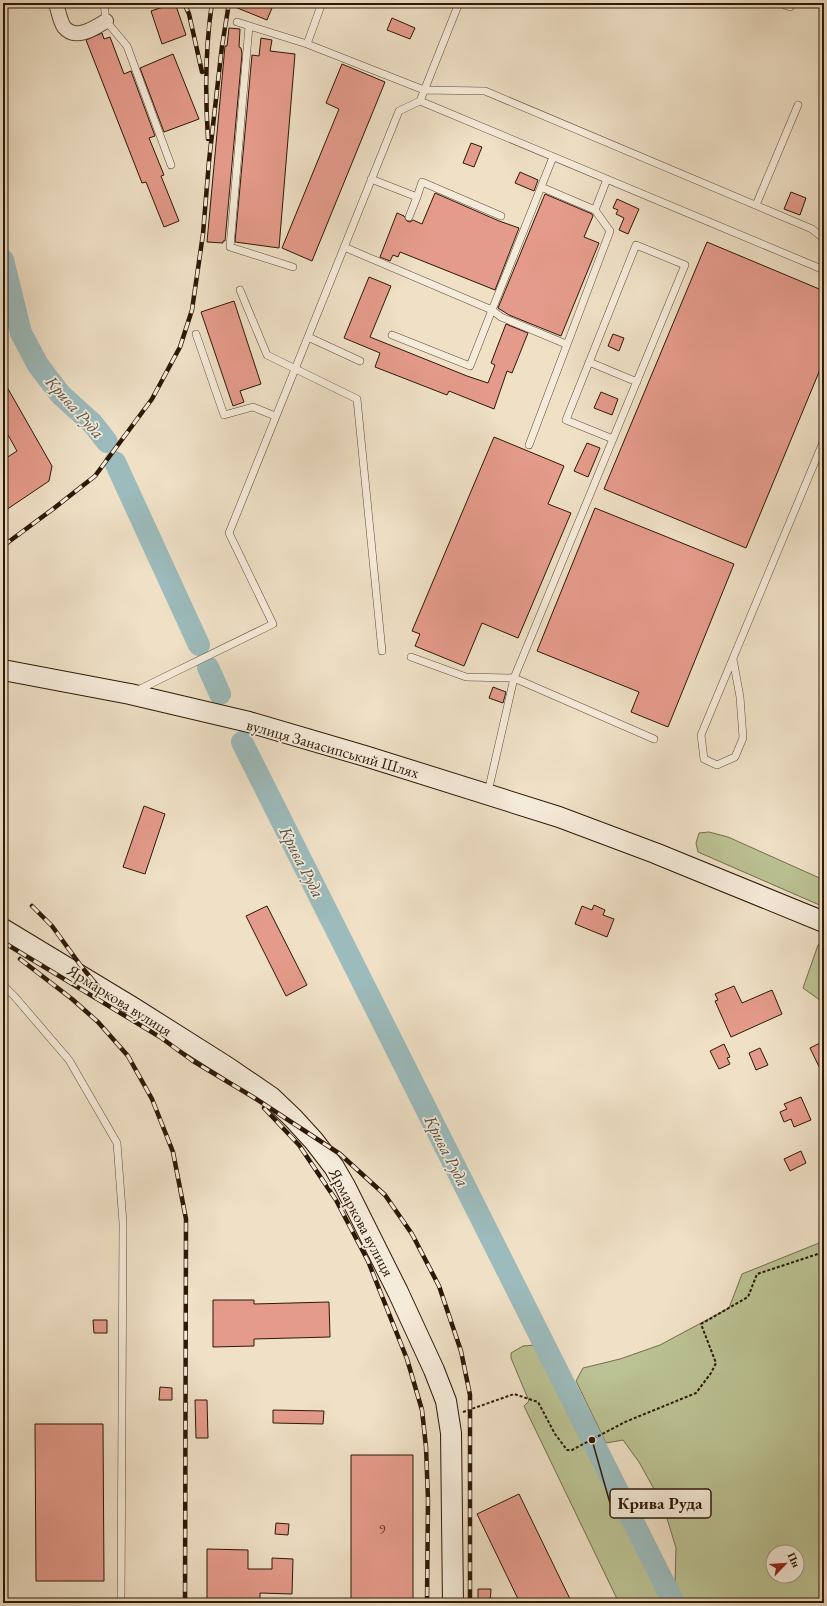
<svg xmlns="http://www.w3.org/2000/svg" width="827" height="1606" font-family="'EB Garamond',serif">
<rect width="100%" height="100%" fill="#efe0c6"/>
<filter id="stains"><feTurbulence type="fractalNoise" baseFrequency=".005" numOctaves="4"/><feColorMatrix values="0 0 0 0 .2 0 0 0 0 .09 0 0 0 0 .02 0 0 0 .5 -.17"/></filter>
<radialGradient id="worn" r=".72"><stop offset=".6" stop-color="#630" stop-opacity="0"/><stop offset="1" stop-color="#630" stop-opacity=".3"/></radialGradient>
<path fill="#bbc293" stroke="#746d4c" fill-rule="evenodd" d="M 709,832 L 728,837 L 824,880 L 824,907 L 698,852 L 696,843 L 699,833 Z
M 824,941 L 824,1003 L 803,988 L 818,945 Z
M 824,1241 L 824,1603 L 685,1603 L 675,1582 L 676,1548 L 663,1505 L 639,1462 L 623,1440 L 606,1443 L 576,1381 L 583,1368 L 620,1359 L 660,1345 L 729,1308 L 742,1274 ZM 773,1552 L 797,1552 L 797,1576 L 773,1576 Z
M 536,1345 L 593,1457 L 633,1528 L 668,1603 L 619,1603 L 524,1406 L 529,1401 L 511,1358 L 511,1353 L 523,1346 Z"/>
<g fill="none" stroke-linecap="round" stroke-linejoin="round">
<path stroke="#9cbbbc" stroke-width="22" d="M 3,260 L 21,333 L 38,365 L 60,394 L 93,424 L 107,442
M 115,462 L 199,645
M 208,667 L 220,694
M 242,742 L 674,1603"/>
</g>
<path fill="#e59b8b" stroke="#2d1806" d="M 175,3 L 186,35 L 162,44 L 151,11 Z
M 225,3 L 274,3 L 267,20 Z
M 392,18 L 415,28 L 410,39 L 387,30 Z
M 229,28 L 240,29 L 239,47 L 241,48 L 242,54 L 225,241 L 223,241 L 223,243 L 207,242 L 225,46 L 227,46 Z
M 102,33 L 104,39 L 110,37 L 124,74 L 131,71 L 155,136 L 149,138 L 164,175 L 161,176 L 179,221 L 164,227 L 146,182 L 142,183 L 86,40 Z
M 261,38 L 272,40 L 270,51 L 295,54 L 279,248 L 235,242 L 252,55 L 259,56 Z
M 173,54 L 199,119 L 164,132 L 140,68 Z
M 342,64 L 385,82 L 312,261 L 282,248 L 339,109 L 326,103 Z
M 471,143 L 482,147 L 474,167 L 463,163 Z
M 520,172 L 538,180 L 534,191 L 515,183 Z
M 791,192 L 806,198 L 800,215 L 784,209 Z
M 435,193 L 499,221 L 519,228 L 495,290 L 400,252 L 398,257 L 393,255 L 390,261 L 380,257 L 397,213 L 404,216 L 407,221 L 410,222 L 413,220 L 422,224 Z
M 545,194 L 592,214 L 593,216 L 584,237 L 599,243 L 561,336 L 509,315 L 498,308 Z
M 617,199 L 639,209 L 628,234 L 619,230 L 624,218 L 616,214 L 618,210 L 613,208 Z
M 707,242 L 824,291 L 824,360 L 746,548 L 604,489 Z
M 369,277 L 391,286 L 370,337 L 467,376 L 488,383 L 495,365 L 491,363 L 506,324 L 528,333 L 512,373 L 507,371 L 494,409 L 449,391 L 447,395 L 375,367 L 380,353 L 344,338 Z
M 234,301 L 261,384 L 240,391 L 244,402 L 233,406 L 201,312 Z
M 613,334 L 624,338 L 619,351 L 608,346 Z
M 3,380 L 52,466 L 49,481 L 3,512 L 3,460 L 17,451 L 3,426 Z
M 601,392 L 618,399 L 612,415 L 594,408 Z
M 494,437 L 564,466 L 548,504 L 571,513 L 518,638 L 482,623 L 464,666 L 415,646 L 420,634 L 412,631 Z
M 587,443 L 600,448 L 588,477 L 574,471 Z
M 595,508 L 734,564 L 668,727 L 631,712 L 639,692 L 537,651 Z
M 493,687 L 506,692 L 503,703 L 489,698 Z
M 144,806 L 165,814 L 145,874 L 123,867 Z
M 594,905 L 605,910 L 603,915 L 614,919 L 607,937 L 575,924 L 582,906 L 592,910 Z
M 267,906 L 307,985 L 286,996 L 246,916 Z
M 734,986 L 742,1003 L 772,990 L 782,1014 L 731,1037 L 715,1001 L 718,1000 L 715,994 Z
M 824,1041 L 824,1077 L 810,1048 Z
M 724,1044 L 730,1057 L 727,1058 L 730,1064 L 719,1069 L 710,1051 Z
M 760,1048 L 768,1065 L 756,1070 L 749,1053 Z
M 801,1097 L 811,1120 L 794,1127 L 791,1119 L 784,1122 L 780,1112 L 787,1109 L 784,1104 Z
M 801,1151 L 806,1163 L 790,1171 L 784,1159 Z
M 213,1300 L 254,1300 L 254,1304 L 329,1302 L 330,1337 L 254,1339 L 254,1346 L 213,1347 Z
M 93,1320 L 107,1320 L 107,1333 L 94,1333 Z
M 160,1387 L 172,1388 L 172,1400 L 159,1400 Z
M 195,1400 L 207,1400 L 208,1438 L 196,1438 Z
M 273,1410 L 324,1411 L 323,1424 L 273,1423 Z
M 35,1424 L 103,1424 L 104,1581 L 36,1581 Z
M 351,1455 L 413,1455 L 413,1603 L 351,1603 Z
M 519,1494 L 572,1603 L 520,1603 L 477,1514 Z
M 276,1523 L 289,1524 L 288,1535 L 275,1534 Z
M 207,1549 L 248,1550 L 248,1569 L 272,1569 L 272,1558 L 293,1559 L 292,1594 L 260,1593 L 260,1603 L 207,1603 Z
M 478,1589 L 491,1589 L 490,1603 L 478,1603 Z"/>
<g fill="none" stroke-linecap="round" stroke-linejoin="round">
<g stroke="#5e4a36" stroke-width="8">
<path id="lane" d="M 104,3 L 106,21 L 127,46 L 171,165
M 322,3 L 307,44 L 424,90 L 485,91 L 812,229 L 824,239
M 459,3 L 420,101 L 824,270
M 780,3 L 790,7 L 792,3
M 237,22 L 307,44
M 249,26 L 230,247 L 293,267
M 553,157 L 492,310 L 501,317 L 566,344
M 371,179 L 417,197 L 422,182 L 501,216
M 541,187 L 595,210
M 756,205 L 798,105
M 409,217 L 417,197
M 344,247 L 492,310 L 470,366 L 392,335
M 240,290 L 267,355 L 357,399 L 382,651
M 196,334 L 224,415 L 253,407 L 275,416
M 308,337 L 360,361
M 589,362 L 637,382
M 529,445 L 610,231 L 595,210 L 607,179
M 411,657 L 466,677 L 514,678 L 654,739
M 733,659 L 740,697 L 743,738 L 735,757 L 717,765 L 704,759 L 701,735 L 824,440
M 136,691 L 273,624 L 229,533 L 399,111 L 420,101
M 488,792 L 514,678 L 685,265 L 636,245 L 566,420 L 613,439
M 3,985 L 15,997 L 69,1060 L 117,1143 L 123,1223 L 121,1603"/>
</g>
<g stroke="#5e4a36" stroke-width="16">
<path id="street" d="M 56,3 C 58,10 60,21 64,27 C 75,41 95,28 106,21"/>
</g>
<g stroke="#2d1806" stroke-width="22">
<path id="secondary" d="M 3,670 L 130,694 L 249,722 L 365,756 L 559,817 L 655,853 L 824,922
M 3,929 L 132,1007 L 227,1067 L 271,1097 L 293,1118 L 314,1141 L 334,1167 L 345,1186 L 398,1292 L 434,1370 L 446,1401 L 451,1433 L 453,1603"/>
</g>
<path stroke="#2d1806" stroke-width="2" stroke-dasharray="3 2" stroke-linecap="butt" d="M 463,1412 L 514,1394 L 538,1402 L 555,1434 L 567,1450 L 572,1450 L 625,1422 L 696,1393 L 711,1373 L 716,1363 L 701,1324 L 748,1297 L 757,1274 L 824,1252"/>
<use href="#lane" stroke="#f5ebda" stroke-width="7"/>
<use href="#street" stroke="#f5ebda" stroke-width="14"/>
<use href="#secondary" stroke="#f5ebda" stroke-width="20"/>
<g stroke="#2d1806" stroke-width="4.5">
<path id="rail" d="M 184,3 L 189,14 L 202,72
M 208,139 C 205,93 205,49 212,3
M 3,546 L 53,509 L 95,476 L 152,399 L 180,347 L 192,310 L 203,234 L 209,161 L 222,46 L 229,3
M 32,906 L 52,926 L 81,966 L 105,995 L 126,1011
M 3,942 L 160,1037 L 193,1061 L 253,1097 L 340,1154 L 385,1195 L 412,1234 L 439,1286 L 461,1351 L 470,1395 L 470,1603
M 20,959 L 72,999 L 98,1022 L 128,1056 L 152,1099 L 173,1152 L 186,1219 L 185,1603
M 264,1108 L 299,1145 L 336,1200 L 368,1261 L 407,1359 L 422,1410 L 426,1447 L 428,1500 L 427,1603"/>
</g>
<use href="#rail" stroke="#f5ebda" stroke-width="3" stroke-dasharray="9" stroke-linecap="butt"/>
</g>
<g text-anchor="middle" stroke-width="3.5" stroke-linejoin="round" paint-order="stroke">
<g font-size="14" fill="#5b3927">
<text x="382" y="1534">9</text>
</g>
<g font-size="16" fill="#2d1806" stroke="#f5ebda">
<text transform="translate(333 748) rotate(16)" y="6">вулиця Занасипський Шлях</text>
<text transform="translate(120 1000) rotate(32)" y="6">Ярмаркова вулиця</text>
<text transform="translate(362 1222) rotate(62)" y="6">Ярмаркова вулиця</text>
</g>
<g font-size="17" font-style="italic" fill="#545146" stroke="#f5ebda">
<text transform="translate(75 407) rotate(48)" y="6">Крива Руда</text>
<text transform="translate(302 862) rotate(63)" y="6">Крива Руда</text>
<text transform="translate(447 1151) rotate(63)" y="6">Крива Руда</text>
</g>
</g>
<path fill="none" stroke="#2d1806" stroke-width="1.5" d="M592 1440L610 1503"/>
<circle fill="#2d1806" stroke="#f5ebda" stroke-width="1.5" cx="592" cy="1440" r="4"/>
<rect fill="#f5ebda" stroke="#2d1806" stroke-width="1.5" x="610" y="1489" width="101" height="29" rx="4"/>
<g font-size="17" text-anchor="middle" font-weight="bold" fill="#2d1806">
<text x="660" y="1509">Крива Руда</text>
</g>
<rect width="827" height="1606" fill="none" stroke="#efe0c6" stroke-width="16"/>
<rect x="4" y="4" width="819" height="1598" fill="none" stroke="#2d1806" stroke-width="2"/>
<rect x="8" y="8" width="811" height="1590" fill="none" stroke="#2d1806"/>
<g transform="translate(785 1564) rotate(65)"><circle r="19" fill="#f5ebda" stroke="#a59785"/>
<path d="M0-3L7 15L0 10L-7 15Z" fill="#8f2418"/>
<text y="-6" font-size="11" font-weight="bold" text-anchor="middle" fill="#2d1806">Пн</text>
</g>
<rect width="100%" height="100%" filter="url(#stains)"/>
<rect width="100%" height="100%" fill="url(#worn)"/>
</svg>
